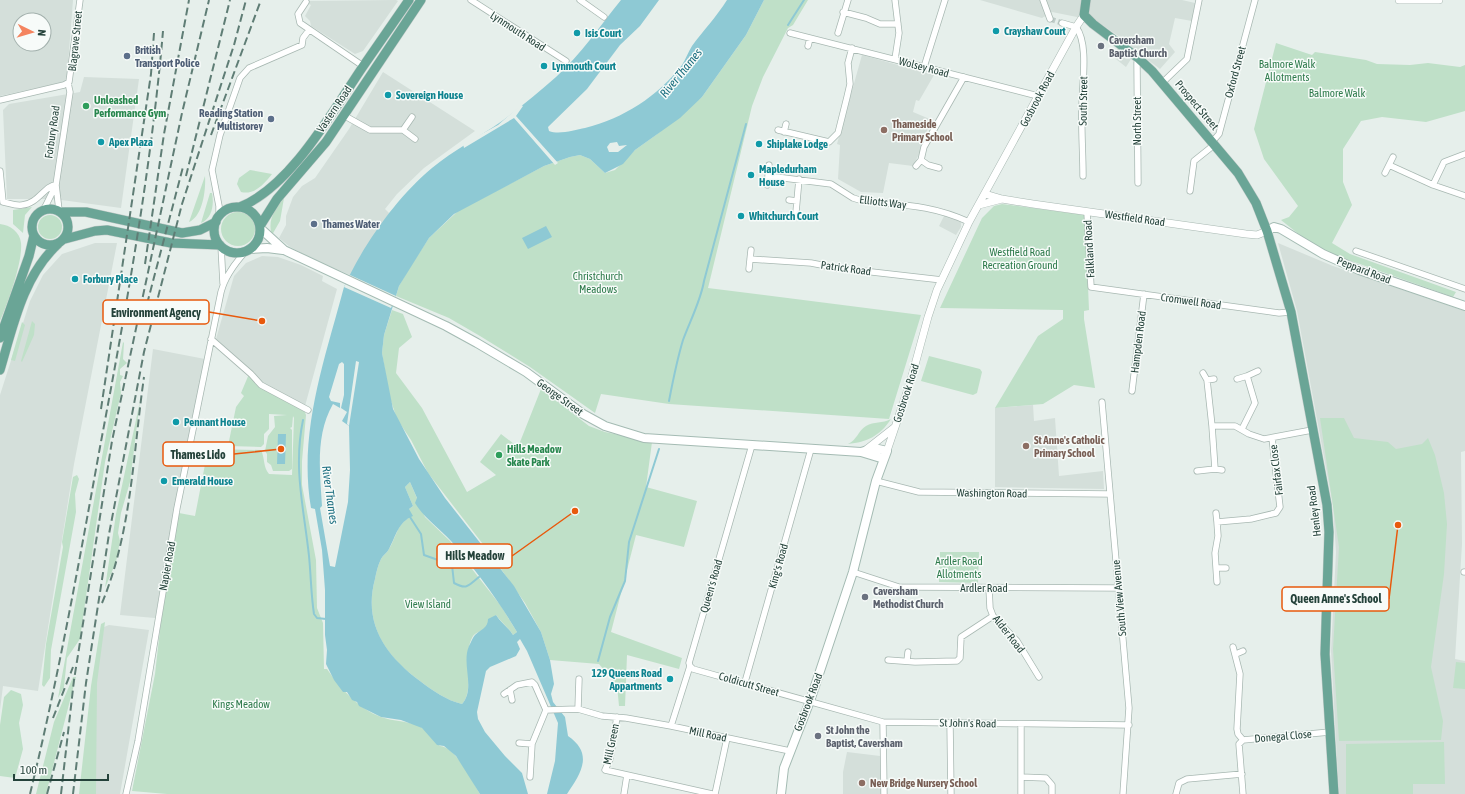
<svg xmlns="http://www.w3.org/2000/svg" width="1465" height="794" font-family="'Asap Condensed',sans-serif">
<rect width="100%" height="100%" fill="#e6efeb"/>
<path fill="#d4dfda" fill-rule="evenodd" d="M 0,0 L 73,0 L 67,77 L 64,82 L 0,96 ZM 20,20 L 44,20 L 44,44 L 20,44 Z
M 396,0 L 398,1 L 363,51 L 355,54 L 311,26 L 310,21 L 305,16 L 311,5 L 303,1 Z
M 980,0 L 1182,0 L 1195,3 L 1192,21 L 1175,18 L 1169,44 L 1175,52 L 1160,69 L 1136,51 L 1126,67 L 1112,56 L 1124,40 L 1097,21 L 1052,12 L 1042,18 Z
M 862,55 L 934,75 L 919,101 L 916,100 L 913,112 L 932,120 L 922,141 L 920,152 L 913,166 L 889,163 L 883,193 L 861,192 L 838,179 L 840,145 L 837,144 Z
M 383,72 L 475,131 L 424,168 L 397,194 L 385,209 L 389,213 L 350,275 L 315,260 L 290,247 L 279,238 L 286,225 L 286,216 L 293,197 L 302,186 L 315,178 L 349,129 Z
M 84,77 L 139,79 L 121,208 L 54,199 L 7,199 L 3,110 L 9,104 L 80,92 Z
M 945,214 L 961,221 L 961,227 L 956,235 L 939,226 Z
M 95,243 L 117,243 L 74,464 L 38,691 L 3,686 L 0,710 L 0,395 L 30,301 L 43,275 L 62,254 Z
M 1278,243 L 1333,266 L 1465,311 L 1465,451 L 1461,452 L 1462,544 L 1455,659 L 1465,661 L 1465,794 L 1339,794 L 1331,651 L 1336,552 L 1333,506 L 1297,311 Z
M 262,256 L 278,257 L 301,265 L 323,276 L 322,281 L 337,289 L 305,406 L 262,384 L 248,367 L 216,339 L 234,276 L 246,263 Z
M 153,349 L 205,359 L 155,618 L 120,615 Z
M 1033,405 L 1034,421 L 1055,418 L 1059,476 L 1103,471 L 1104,489 L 995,487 L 995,408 Z
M 109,625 L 149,630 L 120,794 L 95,794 L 95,682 L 104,627 Z
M 847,752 L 880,756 L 881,794 L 843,794 L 843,772 Z"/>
<path fill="#bfe0c8" d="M 764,0 L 808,0 L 793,25 L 788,28 L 763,77 L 752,106 L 708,288 L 921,315 L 889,419 L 669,404 L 601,394 L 595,413 L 530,367 L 480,336 L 449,318 L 396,296 L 399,286 L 408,270 L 429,238 L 458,211 L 544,166 L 570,157 L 580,155 L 590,159 L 605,173 L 615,170 L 635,150 L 656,135 L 702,97 L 746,35 Z
M 1276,43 L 1312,55 L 1315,52 L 1366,60 L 1377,64 L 1410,65 L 1428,63 L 1460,67 L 1465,65 L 1465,111 L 1426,122 L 1382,117 L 1361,121 L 1343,149 L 1343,182 L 1352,205 L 1332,243 L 1350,254 L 1456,292 L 1453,297 L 1326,252 L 1301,236 L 1281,220 L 1289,217 L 1298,206 L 1264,159 L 1254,129 Z
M 250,170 L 272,174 C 264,184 255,195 241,192 L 237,184 L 239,178 Z
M 205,176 C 206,189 203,216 189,222 Z
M 210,193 L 212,193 C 214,203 213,218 201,223 Z
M 284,198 L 280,221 L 272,235 C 267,220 275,209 284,198 Z
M 1002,204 L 1085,215 L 1089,310 L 1084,311 L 1084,319 L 1095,388 L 1074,385 L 1043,404 L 995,408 L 1038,336 L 1063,319 L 1063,310 L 940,308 L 982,218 L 994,206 Z
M 32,207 L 25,215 L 23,233 L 13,224 L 13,210 Z
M221 229a17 17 0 1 1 34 0a17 17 0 1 1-34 0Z
M38 227a12 12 0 1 1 24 0a12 12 0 1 1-24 0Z
M 0,224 C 10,225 20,232 21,243 C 23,261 8,303 0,321 Z
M 392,310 L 403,314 L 412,337 L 399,348 L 396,373 L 422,408 L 467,492 L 496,475 L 480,462 L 501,434 L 518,447 L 541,389 L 589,426 L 605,432 L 652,442 L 646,487 L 697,501 L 684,547 L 636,535 L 611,632 L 682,658 L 679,669 L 627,655 L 625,706 L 619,706 L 617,685 L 599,664 L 550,660 L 541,632 L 525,603 L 489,552 L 428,473 L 411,440 L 397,419 L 389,395 L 382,353 L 384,335 Z
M 32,321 L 35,324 L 34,335 L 22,362 L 21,361 Z
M 22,322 L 25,325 L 15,361 L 11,360 Z
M 123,342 L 124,343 L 123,359 L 127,363 L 120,369 L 120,375 L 123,376 L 120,382 L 121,393 L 105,462 L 80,639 L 67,658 L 64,687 L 58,698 Z
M 929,356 L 980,369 L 982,372 L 977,393 L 973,395 L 921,381 Z
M 249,374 L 260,386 L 304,410 L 306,415 L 302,461 L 302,485 L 316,560 L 317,608 L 323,623 L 324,669 L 327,669 C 340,688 359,709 381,717 C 392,721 406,721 417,725 C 426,728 433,740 440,746 C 456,747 472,781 480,794 L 167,794 L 132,791 L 155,674 L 161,621 L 179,513 L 195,516 L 208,449 L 261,450 C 265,458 263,467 269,474 L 292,475 L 294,418 L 293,416 L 292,427 L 290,428 L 292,430 L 292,469 L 289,471 L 273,471 L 271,465 L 267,462 L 267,454 L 265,451 L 268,436 L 275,427 L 274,416 L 287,415 L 269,414 L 269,429 L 264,434 L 264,444 L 261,447 L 228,446 L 236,407 L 244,396 L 241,393 Z
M 140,401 L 130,482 L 121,513 L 118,533 L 120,541 L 116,562 L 105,588 L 116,514 Z
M 1320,418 L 1344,418 L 1354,438 L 1388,442 L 1396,449 L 1422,444 L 1428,438 L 1435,455 L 1444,493 L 1447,524 L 1444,574 L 1431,667 L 1443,721 L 1441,740 L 1339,741 L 1333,649 L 1339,547 Z
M 891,419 C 880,436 867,442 848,444 C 857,440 858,431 866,426 C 874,421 882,424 891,419 Z
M 77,475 L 79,479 L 75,494 L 76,512 L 51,650 L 50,678 L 44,687 L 42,685 L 46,644 L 63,547 L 62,542 L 73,477 Z
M 410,482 L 425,517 L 450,541 L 501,606 L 517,632 L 513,635 C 508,627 502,623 496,615 C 492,620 488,625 484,629 C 481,631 475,633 473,636 C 461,656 476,689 462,704 C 446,700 433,691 420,681 C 385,656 363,623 375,579 C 376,573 378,565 381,559 C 383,555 387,553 389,549 C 396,538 397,524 410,517 L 409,509 L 413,506 L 405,487 Z
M 940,552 L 979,552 L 978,583 L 939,582 Z
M 105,622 L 97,683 L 96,794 L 79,794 L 91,686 L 101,624 Z
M 1456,662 L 1465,663 L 1465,689 L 1453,688 Z
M 73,677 L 76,677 L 46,794 L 36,794 L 54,722 Z
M 11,690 L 21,694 L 23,705 L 19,723 L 23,749 L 15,778 L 0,776 L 0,725 L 4,697 Z
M 1444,742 L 1445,784 L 1413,784 L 1413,794 L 1346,794 L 1346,744 Z"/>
<path fill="#8ec9d4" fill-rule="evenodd" d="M 621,0 L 659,0 L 640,26 L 620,45 L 587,89 L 548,127 L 549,131 C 559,135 575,130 585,128 C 624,118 657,97 682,65 C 686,59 688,52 692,46 C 703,31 717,16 727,0 L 764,0 L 746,35 L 702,97 L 680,118 L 635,150 L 623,164 L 605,173 L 590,159 L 580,155 L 570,157 L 544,166 L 454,214 L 429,238 L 399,286 L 384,335 L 382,353 L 393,409 L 419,459 L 445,498 L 514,586 L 541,632 L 550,660 L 554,684 L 551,694 L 553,702 L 565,717 L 568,736 C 594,754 581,773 567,794 L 547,794 L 555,761 L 558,723 L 527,651 L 520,639 L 517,642 L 520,649 L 516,656 L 490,667 L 486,671 L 477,712 L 478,719 L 485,732 L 505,756 L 522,773 L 528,794 L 480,794 L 456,756 L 444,746 L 437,745 L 422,728 L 401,720 L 381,717 L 359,706 L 357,702 L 352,700 L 347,692 L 343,692 L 334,680 L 326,664 L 327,650 L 325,635 L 325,590 L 322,550 L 315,509 L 311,508 C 298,432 325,359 344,287 C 363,245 397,197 432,168 C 454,150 479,137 502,121 C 521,107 539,92 556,77 C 581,54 600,26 621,0 ZM 617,142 L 619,146 L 627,145 L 618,152 L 609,152 L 607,147 L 610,143 ZM 342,362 L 344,364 L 344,395 L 341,408 L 347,412 L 342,421 L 349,426 L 350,470 L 348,502 L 335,567 L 330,566 L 320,508 L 322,506 C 320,472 315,435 333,404 L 340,408 L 340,403 L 331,401 L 329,397 L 339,364 ZM 410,482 L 417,498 L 415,503 C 424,518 439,528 451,541 C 475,569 498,600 517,632 L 513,635 C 508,627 501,623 496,615 L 488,619 C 488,628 481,629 475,635 C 473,637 471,642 469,646 C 461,664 476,688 462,704 C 446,700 433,691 420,681 C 385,655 363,623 375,579 C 376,573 378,565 381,559 C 383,555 387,553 389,549 C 396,536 398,522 413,516 L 409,509 L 413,506 L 405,487 Z
M 546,226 L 552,237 L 528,249 L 522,238 Z
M 278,434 L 286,434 L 285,464 L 277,464 Z"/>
<path fill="#e6efeb" d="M 521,105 L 523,106 L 516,116 L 558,163 L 555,165 L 514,118 L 464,148 L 463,144 L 498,125 Z
M 350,275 L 396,296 L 391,308 L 344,287 Z
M 356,361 L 359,362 L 349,426 L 347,424 Z"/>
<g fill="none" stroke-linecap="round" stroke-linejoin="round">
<path stroke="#8ec9d4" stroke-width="2" d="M 788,25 L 804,0
M 669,401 C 673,380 677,360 683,340 C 690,321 701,300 704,281 L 746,124
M 303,420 C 293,468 304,509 309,556 C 311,576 311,595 314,614 L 317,618 L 326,619
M 410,517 L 421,534 L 424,555 L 452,565 L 454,583 C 467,590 468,586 479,577
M 598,661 L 610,617 L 625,581 L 629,542 L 659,449"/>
<path stroke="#bfccc8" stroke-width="5.5" stroke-dasharray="5.5 3" stroke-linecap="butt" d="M 1050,19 L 1062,23"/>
<g stroke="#a8b8b2" stroke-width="7">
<path id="minor" d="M 471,0 L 566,61
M 580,0 L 604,17
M 1043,0 L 1050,19
M 306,2 L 298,14 L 300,23 L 363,66
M 843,12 L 866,18 L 880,24 L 898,24
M 1062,23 L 1076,27 C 1089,44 1082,84 1082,105 C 1081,129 1083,152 1083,176
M 790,33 L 1038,96
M 838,33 L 848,0
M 808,46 L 810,38
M 895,59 L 899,33 L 895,0
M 924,67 L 945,0
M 1162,83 L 1187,59 L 1199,0
M 0,100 L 64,85 L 69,82 L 80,0
M 345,116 L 370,130 L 403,130 L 415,139
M 403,130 L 412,117
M 778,130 L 829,142 L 838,133 L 847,97 L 850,84 L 848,63 L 852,48
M 784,132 L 786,124
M 1212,142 L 1219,134 L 1255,0
M 921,160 L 928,165 L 939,168
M 1389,165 L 1393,157
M 916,166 L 921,160 L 924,147 L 964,77
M 0,171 L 3,202
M 1385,173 L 1389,165 L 1433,185 L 1465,196
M 768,176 L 769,165
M 1138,183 L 1137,63 L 1138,58
M 767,185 L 768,176 L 831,184 L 853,198 L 863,201 C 902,205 933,205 969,222
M 1433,185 L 1444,162 L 1465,154
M 1190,191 L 1194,161 L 1214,145
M 789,200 L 797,201
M 3,202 C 9,203 15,206 22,205 C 38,204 45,185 56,185
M 59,210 L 56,185 L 70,92 L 68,83
M 43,211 L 56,185
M 796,212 L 799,179
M 1087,212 L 1091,287 L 1279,313 L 1291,312
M 219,216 L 219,206 L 212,170 L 220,135 L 240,78 L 249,68 L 302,45 L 303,38 L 309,30
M 221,246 L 223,283
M 1356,251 L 1465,289
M 750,259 L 811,263 L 837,268 L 942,280
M 749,269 L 751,250
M 211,339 L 251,374 L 261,385 L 308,410
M 1203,373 L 1207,380 L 1212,426
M 1237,379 L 1247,376
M 1207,380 L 1214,379
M 1132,391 L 1144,294
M 1102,402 L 1129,708 L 1123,794
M 1242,429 L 1255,403 L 1247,376 L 1258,371
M 1222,470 L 1215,469 L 1212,426 L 1235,426 L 1249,434 L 1264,439 L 1312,430
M 1197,471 L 1215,469
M 876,481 L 919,492 L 1110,494
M 1216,513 L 1217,522
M 1217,568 L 1226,568
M 853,572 L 899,587 L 1118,588
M 1464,572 L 1465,572
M 1217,582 L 1215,553 L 1218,536 L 1217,522 L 1251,519 L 1276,513 L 1280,507 L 1272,438
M 989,588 L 990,608 L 993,616 L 1017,641 L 1039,677
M 1233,647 L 1240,674 L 1237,729 L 1238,734 L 1243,740
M 1236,654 L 1243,651
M 888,660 L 915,662 L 957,661 L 960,658 L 961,637 L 993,616
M 907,661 L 908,652
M 690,666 L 693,669 L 883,722 L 1129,725
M 745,682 L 811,449
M 510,690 L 512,700
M 504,694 L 517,685 L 532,682 L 535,685 L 546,710
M 578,709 L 579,679
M 617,717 L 610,759 L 605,770 L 712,794
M 883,722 L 884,794
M 950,723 L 951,794
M 671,726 L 690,666 L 689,663 L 752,445
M 519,743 L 532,744
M 530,777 L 532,744 L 546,710 L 578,709 L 602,716 L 626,718 L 671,726 L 790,751
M 1021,777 L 1046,778 L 1052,785 L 1052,794
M 126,794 L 138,741 L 177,508 L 221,292 C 225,276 235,263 246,251
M 624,794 L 627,775
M 715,794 L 727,738
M 1021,794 L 1021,724
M 1176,794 L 1179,783 L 1187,779 L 1242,774
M 1243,794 L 1239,744 L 1243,740 L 1330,732"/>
</g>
<g stroke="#a8b8b2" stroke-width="8">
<path id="tertiary" d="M 1399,0 L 1439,0
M 985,194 L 1002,199 L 1033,204 L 1246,234 L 1257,235 L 1267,231
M 979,205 L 1002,199
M 867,449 L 895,427
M 887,451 L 910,383 L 928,317 L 937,290 L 969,222 L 1076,27 L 1084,15"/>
</g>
<g stroke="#a4bbb3" stroke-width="10">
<path id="secondary" d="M 260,228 L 284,250 L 446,326 L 477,343 L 526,372 L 583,414 L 605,426 L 644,438 L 861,452 L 884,459
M 1267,231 L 1274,227 L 1281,229 L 1323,254 L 1359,270 L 1465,306
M 250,249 L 267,248 L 283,250
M 781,794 L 784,768 L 810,701 L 853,572 L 876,481 L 887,451 L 874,448 L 861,452"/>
</g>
<g stroke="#c2cac8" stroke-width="10">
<path id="primary" d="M 1086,0 L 1084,15 L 1093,24 L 1138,58 L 1152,71 L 1238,173 L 1256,203 L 1267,231 L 1291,312 L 1327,505 L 1329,532 L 1325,654 L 1334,794
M 240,207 C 292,186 333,110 364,65 C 379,43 394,22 409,0
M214 230a23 23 0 1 1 46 0a23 23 0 1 1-46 0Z
M32 227a18 18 0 1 1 36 0a18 18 0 1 1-36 0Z
M 61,212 L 86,212 L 182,233 L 200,230 L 216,222
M 260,226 L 277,199 L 326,142 L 421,0
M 65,239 L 95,231 L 107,230 L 171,243 L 220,245
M 0,338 L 29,256 L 34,235
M 0,370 C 13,326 23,276 58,244"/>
</g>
<use href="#minor" stroke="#fff" stroke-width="5.5"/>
<use href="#tertiary" stroke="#fff" stroke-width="7"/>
<use href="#secondary" stroke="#fff" stroke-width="8"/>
<use href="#primary" stroke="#6aa596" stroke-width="9"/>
<path stroke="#5f7d75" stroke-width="2" stroke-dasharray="8 4" stroke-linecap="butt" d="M 211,135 L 261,0
M 186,176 L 230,0
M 145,264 L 164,134 L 189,0
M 147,304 L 183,167
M 101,409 L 151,74 L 154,33
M 102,603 C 132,531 133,453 144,377
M 53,718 L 73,667
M 30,794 C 58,679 79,563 100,447 C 126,309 151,171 163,31
M 47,794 L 64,732
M 61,794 L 74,680 L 112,441 L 182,113 L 209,0
M 73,794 L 86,683 L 109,534 L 144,352 L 182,204 L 234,45 L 246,0"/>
</g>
<g fill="#0f9aa8" stroke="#f7fbf9" stroke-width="1.5">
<circle cx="996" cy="31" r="4"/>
<circle cx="577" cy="33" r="4"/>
<circle cx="544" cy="66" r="4"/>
<circle cx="388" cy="95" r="4"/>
<circle cx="101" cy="142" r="4"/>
<circle cx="759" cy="144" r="4"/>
<circle cx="751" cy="175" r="4"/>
<circle cx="741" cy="216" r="4"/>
<circle cx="75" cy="279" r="4"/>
<circle cx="176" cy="422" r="4"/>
<circle cx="164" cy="481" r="4"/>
<circle cx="670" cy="679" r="4"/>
</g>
<g fill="#6b7280" stroke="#f7fbf9" stroke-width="1.5">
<circle cx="1101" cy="46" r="4"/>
<circle cx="865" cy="597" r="4"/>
<circle cx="818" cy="736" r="4"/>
</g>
<g fill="#5c6f8a" stroke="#f7fbf9" stroke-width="1.5">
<circle cx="127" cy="56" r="4"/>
<circle cx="271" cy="119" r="4"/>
<circle cx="314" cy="224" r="4"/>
</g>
<g fill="#2e9e5b" stroke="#f7fbf9" stroke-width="1.5">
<circle cx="86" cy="106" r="4"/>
<circle cx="499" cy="455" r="4"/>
</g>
<g fill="#8d6e63" stroke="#f7fbf9" stroke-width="1.5">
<circle cx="884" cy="130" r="4"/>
<circle cx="1026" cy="446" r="4"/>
<circle cx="862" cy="783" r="4"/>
</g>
<g text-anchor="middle" stroke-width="3" stroke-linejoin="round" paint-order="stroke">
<g font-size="11" fill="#24423a" stroke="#f7fbf9">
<text transform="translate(518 31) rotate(33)" y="4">Lynmouth Road</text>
<text transform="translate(75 41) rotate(-84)" y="4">Blagrave Street</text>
<text transform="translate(924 67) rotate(15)" y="4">Wolsey Road</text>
<text transform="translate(1235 72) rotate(-75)" y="4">Oxford Street</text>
<text transform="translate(1037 99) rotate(-62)" y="4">Gosbrook Road</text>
<text transform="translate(1083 101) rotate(-89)" y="4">South Street</text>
<text transform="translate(1197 105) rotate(50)" y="4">Prospect Street</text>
<text transform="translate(334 109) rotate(-56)" y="4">Vastern Road</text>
<text transform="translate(1137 121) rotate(-90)" y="4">North Street</text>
<text transform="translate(52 132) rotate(-82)" y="4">Forbury Road</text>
<text transform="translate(883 202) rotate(7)" y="4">Elliotts Way</text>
<text transform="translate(1135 218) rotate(8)" y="4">Westfield Road</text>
<text transform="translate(1089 249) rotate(-93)" y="4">Falkland Road</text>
<text transform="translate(846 268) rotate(8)" y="4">Patrick Road</text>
<text transform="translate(1364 270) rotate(21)" y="4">Peppard Road</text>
<text transform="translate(1191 301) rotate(8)" y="4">Cromwell Road</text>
<text transform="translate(1138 342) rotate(-83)" y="4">Hampden Road</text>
<text transform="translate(906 393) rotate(-72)" y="4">Gosbrook Road</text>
<text transform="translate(560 397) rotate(36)" y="4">George Street</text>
<text transform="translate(1276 470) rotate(-97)" y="4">Fairfax Close</text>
<text transform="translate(992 493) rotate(1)" y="4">Washington Road</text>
<text transform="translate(1314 511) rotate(-97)" y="4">Henley Road</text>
<text transform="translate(167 566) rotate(-80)" y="4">Napier Road</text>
<text transform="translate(778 566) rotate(-74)" y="4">King's Road</text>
<text transform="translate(711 586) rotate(-74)" y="4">Queen's Road</text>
<text x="984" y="592">Ardler Road</text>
<text transform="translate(1119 598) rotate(-95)" y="4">South View Avenue</text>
<text transform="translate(1009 634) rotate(52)" y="4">Alder Road</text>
<text transform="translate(749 684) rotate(16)" y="4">Coldicutt Street</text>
<text transform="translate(808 702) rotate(-69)" y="4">Gosbrook Road</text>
<text transform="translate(968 723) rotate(1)" y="4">St John's Road</text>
<text transform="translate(708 734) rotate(12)" y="4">Mill Road</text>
<text transform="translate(1283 736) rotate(-5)" y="4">Donegal Close</text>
<text transform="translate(611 744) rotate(-78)" y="4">Mill Green</text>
</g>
<g font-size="11" font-weight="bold" fill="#0d838f" stroke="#f7fbf9" text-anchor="start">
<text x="1004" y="35">Crayshaw Court</text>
<text x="585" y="37">Isis Court</text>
<text x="552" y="70">Lynmouth Court</text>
<text x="396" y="99">Sovereign House</text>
<text x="109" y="146">Apex Plaza</text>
<text x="767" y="148">Shiplake Lodge</text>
<text x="759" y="173">Mapledurham<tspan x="759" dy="13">House</tspan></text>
<text x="749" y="220">Whitchurch Court</text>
<text x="83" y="283">Forbury Place</text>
<text x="184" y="426">Pennant House</text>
<text x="172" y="485">Emerald House</text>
<text x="662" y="677" text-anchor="end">129 Queens Road<tspan x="662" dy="13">Appartments</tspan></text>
</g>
<g font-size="11" font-weight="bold" fill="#5b616d" stroke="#f7fbf9" text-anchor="start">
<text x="1109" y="44">Caversham<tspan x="1109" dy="13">Baptist Church</tspan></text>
<text x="873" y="595">Caversham<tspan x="873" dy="13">Methodist Church</tspan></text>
<text x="826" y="734">St John the<tspan x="826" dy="13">Baptist, Caversham</tspan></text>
</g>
<g font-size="11" font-weight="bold" fill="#4e5e75" stroke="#f7fbf9" text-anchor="start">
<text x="135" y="54">British<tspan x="135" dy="13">Transport Police</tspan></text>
<text x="263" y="117" text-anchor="end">Reading Station<tspan x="263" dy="13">Multistorey</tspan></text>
<text x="322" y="228">Thames Water</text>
</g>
<g font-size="11" fill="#2d7a4b" stroke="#f7fbf9">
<text x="1287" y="68">Balmore Walk<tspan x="1287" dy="13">Allotments</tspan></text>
<text x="1337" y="97">Balmore Walk</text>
<text x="1020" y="256">Westfield Road<tspan x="1020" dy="13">Recreation Ground</tspan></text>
<text x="598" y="280">Christchurch<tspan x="598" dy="13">Meadows</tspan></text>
<text x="959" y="565">Ardler Road<tspan x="959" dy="13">Allotments</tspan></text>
<text x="428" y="608">View Island</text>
<text x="241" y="708">Kings Meadow</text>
</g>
<g font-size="11" font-weight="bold" fill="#27864d" stroke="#f7fbf9" text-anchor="start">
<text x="94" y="104">Unleashed<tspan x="94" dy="13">Performance Gym</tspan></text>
<text x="507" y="453">Hills Meadow<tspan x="507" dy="13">Skate Park</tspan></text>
</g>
<g font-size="11" font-weight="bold" fill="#785e54" stroke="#f7fbf9" text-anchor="start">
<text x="892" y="128">Thameside<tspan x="892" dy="13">Primary School</tspan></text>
<text x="1034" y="444">St Anne's Catholic<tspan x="1034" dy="13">Primary School</tspan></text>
<text x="870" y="787">New Bridge Nursery School</text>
</g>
<g font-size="12" font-style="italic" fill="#1c6f80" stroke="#f7fbf9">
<text transform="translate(681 73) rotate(-51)" y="4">River Thames</text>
<text transform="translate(330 495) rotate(82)" y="4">River Thames</text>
</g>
</g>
<path fill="none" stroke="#e8590c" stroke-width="1.5" d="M262 321L209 312M281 449L234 454M575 511L512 556M1398 525L1389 599"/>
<g fill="#e8590c" stroke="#f7fbf9" stroke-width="1.5">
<circle cx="262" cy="321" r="4"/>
<circle cx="281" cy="449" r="4"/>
<circle cx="575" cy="511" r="4"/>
<circle cx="1398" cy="525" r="4"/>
</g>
<g fill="#f7fbf9" stroke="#e8590c" stroke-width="1.5">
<rect x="103" y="300" width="106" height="24" rx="4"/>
<rect x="163" y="442" width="71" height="24" rx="4"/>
<rect x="437" y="544" width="75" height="24" rx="4"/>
<rect x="1282" y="587" width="107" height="24" rx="4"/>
</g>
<g font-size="12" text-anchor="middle" font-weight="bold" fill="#24423a">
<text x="156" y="317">Environment Agency</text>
<text x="198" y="459">Thames Lido</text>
<text x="475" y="560">Hills Meadow</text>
<text x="1336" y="603">Queen Anne's School</text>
</g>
<g transform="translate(32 32) rotate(95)"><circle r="19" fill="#f7fbf9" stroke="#a3b1ad"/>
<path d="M0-3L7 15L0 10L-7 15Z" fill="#f4845f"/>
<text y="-6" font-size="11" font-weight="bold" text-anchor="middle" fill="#24423a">N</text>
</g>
<path d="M14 774v6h94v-6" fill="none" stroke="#24423a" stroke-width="2"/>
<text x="20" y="774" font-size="12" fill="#24423a" stroke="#f7fbf9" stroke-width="3" paint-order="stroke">100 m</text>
</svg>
